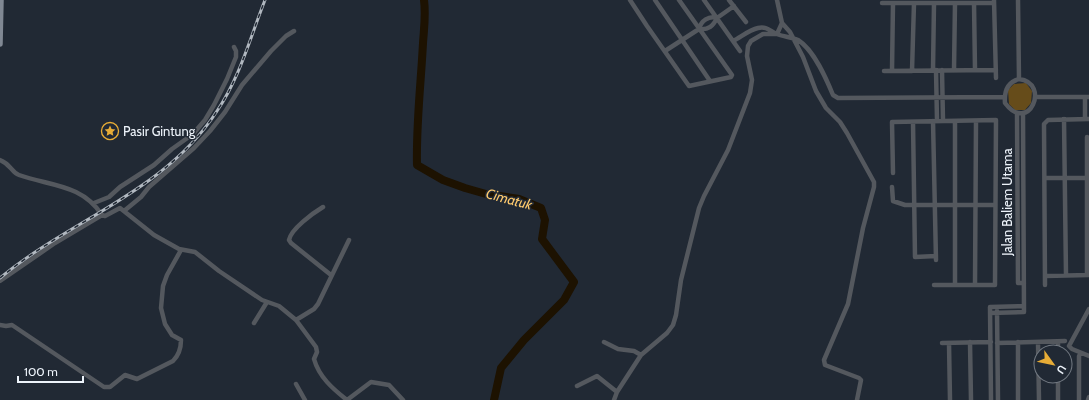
<svg xmlns="http://www.w3.org/2000/svg" width="1089" height="400" font-family="Cabin,sans-serif">
<rect width="100%" height="100%" fill="#212934"/>
<path fill="#664c1a" d="M 1026,83 L 1032,91 L 1031,103 L 1025,110 L 1015,110 L 1009,104 L 1008,90 L 1014,84 Z"/>
<g fill="none" stroke-linecap="round" stroke-linejoin="round">
<path stroke="#1d1201" stroke-width="8" d="M 424,0 C 426,15 424,28 423,43 C 421,83 416,124 417,165 L 443,180 L 465,188 L 486,194 L 519,199 L 541,208 L 545,220 L 542,239 L 574,282 L 564,300 L 524,340 L 501,368 L 494,400"/>
<path stroke="#54585e" stroke-width="4.5" d="M 630,0 L 647,26 L 689,86 L 731,77 L 732,75 L 679,0
M 655,0 L 710,81
M 704,0 L 740,51
M 729,0 L 746,22
M 777,0 L 782,23 L 790,32 L 803,57 L 816,91 L 826,108 L 840,122 L 847,133 L 874,182 L 874,187 L 863,228 L 848,304 L 824,360 L 825,365 L 859,378 L 861,380 L 857,400
M 994,0 L 996,78
M 1018,0 L 1019,79
M 882,3 L 994,3
M 974,3 L 975,70
M 699,29 C 709,30 713,26 717,18
M 733,41 C 741,37 749,30 758,28 C 767,26 770,31 777,34 C 784,37 792,37 798,40 C 814,50 826,78 833,95 L 838,98 L 1005,97
M 665,51 L 699,29 C 701,21 709,15 717,18 L 734,6
M 933,70 L 934,3
M 936,70 L 937,121
M 942,70 L 943,121
M 954,70 L 955,3
M 884,71 L 996,70
M 892,71 L 893,3
M 912,71 L 914,3
M 1019,79 C 1051,83 1029,135 1005,103 C 1004,91 1008,82 1019,79 Z
M 1035,97 L 1089,97
M 1017,114 L 1018,283 L 1024,283
M 1064,119 L 1066,275
M 1085,119 L 1085,97
M 933,121 L 936,260
M 955,121 L 955,285
M 892,122 L 996,120 L 995,285 L 934,285
M 892,122 L 893,173
M 913,122 L 915,257 L 936,256
M 1087,137 L 1087,275
M 0,160 C 11,164 11,172 19,175 C 50,186 82,184 102,215
M 1045,178 L 1089,178
M 892,187 L 893,201 L 905,205 L 995,205
M 94,203 L 109,197 L 120,187 L 154,165 L 172,149 L 193,134 L 205,120 L 214,105 L 227,79 L 236,57 L 236,51 L 234,47
M 323,207 C 313,213 291,229 289,240 L 291,243 L 331,275
M 124,211 L 141,197 L 149,187 L 194,148 L 210,131 L 225,112 L 242,85 L 271,51 L 286,36 L 294,31
M 1045,276 L 1089,275
M 0,281 L 55,243 L 102,215 L 105,216 L 120,208 L 154,235 L 179,249 L 195,252 L 219,271 L 262,300 L 279,306 L 296,320 L 316,347 L 317,352 L 314,359 C 319,377 333,389 347,400
M 975,285 L 976,121
M 1045,285 L 1044,124 L 1048,120 L 1089,119
M 1089,309 L 1069,346 L 1072,349 L 1089,356
M 997,311 L 998,400
M 990,313 L 1024,312 L 1023,114
M 296,320 L 314,309 L 318,304 L 349,240
M 254,323 L 267,302
M 0,325 L 6,326 L 12,325 L 104,387 L 110,387 L 125,375 L 137,379 L 173,361 C 179,355 181,349 181,340 L 172,335 L 165,324 L 161,308 L 163,286 L 167,275 L 181,250
M 604,342 L 618,349 L 634,351 L 641,355
M 970,342 L 971,400
M 1038,342 L 1039,400
M 942,343 L 991,342
M 949,343 L 950,400
M 997,343 L 1065,341
M 1058,352 L 1058,342
M 296,384 L 305,400
M 577,386 L 597,376 L 617,392
M 347,400 L 371,382 L 389,385 L 403,400
M 614,400 L 617,392 L 641,355 L 667,333 L 673,325 L 676,315 L 681,280 L 699,208 L 704,196 L 728,150 L 750,93 L 752,80 L 747,56 L 748,46 L 751,41 L 763,34 L 777,34 L 782,23
M 991,400 L 990,307 L 1024,306
M 1018,400 L 1018,342
M 1058,400 L 1058,376
M 1079,400 L 1079,356
M 1088,400 L 1089,397"/>
<path stroke="#808893" stroke-width="5.5" d="M 0,44 L 1,0"/>
<g stroke="#b1b8c0" stroke-width="3">
<path id="rail" d="M 0,278 C 71,219 165,192 217,111 C 240,77 250,38 265,0"/>
</g>
<use href="#rail" stroke="#212934" stroke-width="1.5" stroke-dasharray="4.5" stroke-linecap="butt"/>
</g>
<defs>
<g id="sight-ring" transform="scale(0.9)"><circle r="9.5" fill="#212934" stroke="#e7ac36" stroke-width="1.5"/><path d="M0-6L1.8-2.2L6-1.7L2.9 1.2L3.7 5.4L0 3.3L-3.7 5.4L-2.9 1.2L-6-1.7L-1.8-2.2Z" fill="#e7ac36"/></g>
</defs>
<g fill-rule="evenodd">
<use href="#sight-ring" x="110" y="131"/>
</g>
<g text-anchor="middle" stroke-width="3" stroke-linejoin="round" paint-order="stroke">
<g font-size="13" fill="#edf3fa" stroke="#212934" text-anchor="start">
<text x="123" y="136">Pasir Gintung</text>
</g>
<g font-size="13" fill="#edf3fa" stroke="#212934">
<text transform="translate(1007 202) rotate(-90)" y="5">Jalan Baliem Utama</text>
</g>
<g font-size="14" font-style="italic" fill="#fdc96d" stroke="#212934">
<text transform="translate(509 199) rotate(15)" y="5">Cimatuk</text>
</g>
</g>
<g transform="translate(1053 364) rotate(123)"><circle r="19" fill="#212934" stroke="#737a83"/>
<path d="M0-3L7 15L0 10L-7 15Z" fill="#e7ac36"/>
<text y="-6" font-size="11" font-weight="bold" text-anchor="middle" fill="#edf3fa">U</text>
</g>
<path d="M18 376v6h65v-6" fill="none" stroke="#edf3fa" stroke-width="2"/>
<text x="24" y="376" font-size="12" fill="#edf3fa" stroke="#212934" stroke-width="3" paint-order="stroke">100 m</text>
</svg>
